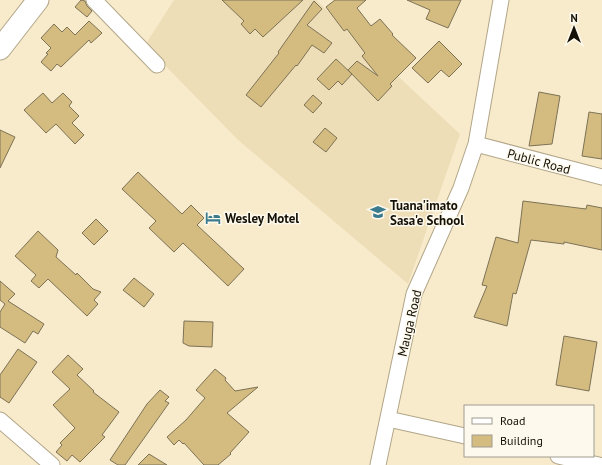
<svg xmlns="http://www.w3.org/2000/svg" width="602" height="465" font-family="'PT Sans',sans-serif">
<rect width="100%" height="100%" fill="#f8ebcc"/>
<path fill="#eedeb8" d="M 174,0 L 316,0 L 460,134 L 408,284 L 238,140 L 145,45 Z"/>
<path fill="#d4bc81" stroke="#7d7256" d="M 81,0 L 85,1 L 87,6 L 92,11 L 87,17 L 75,7 Z
M 222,0 L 303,0 L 263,37 L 255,29 L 250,34 L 241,24 L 244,21 Z
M 335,0 L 366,0 L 357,8 L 371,26 L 380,19 L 393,34 L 392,35 L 416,58 L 390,84 L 392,86 L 378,101 L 348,70 L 357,61 L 378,76 L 362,56 L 365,53 L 347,29 L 344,31 L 326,7 Z
M 407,0 L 461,0 L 448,28 L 426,19 L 430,10 Z
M 314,1 L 322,9 L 307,25 L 332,43 L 324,53 L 312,45 L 297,66 L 296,65 L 261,107 L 246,95 L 279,53 L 278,52 Z
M 89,21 L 102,33 L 91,43 L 89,40 L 61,67 L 57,64 L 51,71 L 41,62 L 48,54 L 46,53 L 51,48 L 41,38 L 54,24 L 62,32 L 67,27 L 75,35 Z
M 439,41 L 462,64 L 449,77 L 441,70 L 428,83 L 412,68 Z
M 336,59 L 352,74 L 342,85 L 338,81 L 329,90 L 317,79 Z
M 539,92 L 560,96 L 552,144 L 529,146 Z
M 43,93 L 52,103 L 63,93 L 72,102 L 69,106 L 79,116 L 72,123 L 84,135 L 75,144 L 56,124 L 46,133 L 24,110 Z
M 313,95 L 322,103 L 313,113 L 304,105 Z
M 589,112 L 602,114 L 602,159 L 582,156 Z
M 325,128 L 337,138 L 326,152 L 313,142 Z
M 0,130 L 15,137 L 0,168 Z
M 138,172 L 182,214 L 191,205 L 204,218 L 197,225 L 244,269 L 228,286 L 183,243 L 174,252 L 149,228 L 156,221 L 122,189 Z
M 523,201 L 586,209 L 587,205 L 602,208 L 602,250 L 564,242 L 564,244 L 531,240 L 516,294 L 513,293 L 507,326 L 474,317 L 487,286 L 482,285 L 496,237 L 518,243 Z
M 96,219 L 108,231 L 94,245 L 82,233 Z
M 38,231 L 58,250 L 56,257 L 76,275 L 77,273 L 93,289 L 101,292 L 94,300 L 98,304 L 87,316 L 48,279 L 39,288 L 31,281 L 36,275 L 15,256 Z
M 134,278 L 154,294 L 144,307 L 123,290 Z
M 0,281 L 15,294 L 8,301 L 44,324 L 38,334 L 33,331 L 25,343 L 0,327 L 0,312 L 5,304 L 0,300 Z
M 184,321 L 213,322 L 212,347 L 189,346 L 183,343 Z
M 564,336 L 597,342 L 589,391 L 556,385 Z
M 18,349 L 37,362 L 9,403 L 0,397 L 0,375 Z
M 68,355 L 83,369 L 77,375 L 94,391 L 93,392 L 119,412 L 102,435 L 105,437 L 80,462 L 72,455 L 67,461 L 56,452 L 62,445 L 60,443 L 75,428 L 53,405 L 70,389 L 52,372 Z
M 215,369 L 226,378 L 225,380 L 235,391 L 258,387 L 227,413 L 249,432 L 230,453 L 231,454 L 218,465 L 204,465 L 184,443 L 183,444 L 179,440 L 174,445 L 167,437 L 186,420 L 205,398 L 196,390 Z
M 160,390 L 169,397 L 165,401 L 169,403 L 125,465 L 118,465 L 110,460 L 147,404 Z
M 149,454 L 167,465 L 138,465 Z"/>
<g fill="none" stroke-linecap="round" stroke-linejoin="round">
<g stroke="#b2a689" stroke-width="17">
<path id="street" d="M 94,0 L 157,65
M 476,144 L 602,177
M 388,419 L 465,436
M 0,420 L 52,465
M 558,456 L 599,465
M 378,465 L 414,294 L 461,188 L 476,144 L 501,0"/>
</g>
<g stroke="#b2a689" stroke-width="23">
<path id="secondary" d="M 0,49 L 38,0"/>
</g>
<use href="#street" stroke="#fff" stroke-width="15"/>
<use href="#secondary" stroke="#fff" stroke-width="21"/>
</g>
<defs>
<g id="school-bare" transform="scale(1.2)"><path d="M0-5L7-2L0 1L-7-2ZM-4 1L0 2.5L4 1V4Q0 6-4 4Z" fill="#3a7c8e" stroke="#fef9ed" stroke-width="2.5" paint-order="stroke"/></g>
<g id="hotel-bare" transform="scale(1.2)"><path d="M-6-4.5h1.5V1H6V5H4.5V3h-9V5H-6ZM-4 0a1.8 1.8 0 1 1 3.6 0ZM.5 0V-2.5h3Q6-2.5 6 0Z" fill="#3a7c8e" stroke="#fef9ed" stroke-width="2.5" paint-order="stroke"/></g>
</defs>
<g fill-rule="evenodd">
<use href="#school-bare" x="378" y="212"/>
<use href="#hotel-bare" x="213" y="218"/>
</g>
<g text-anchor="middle" stroke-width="3" stroke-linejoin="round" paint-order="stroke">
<g font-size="13" fill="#141006" stroke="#fef9ed">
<text transform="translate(539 161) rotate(15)" y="5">Public Road</text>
<text transform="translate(409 323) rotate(-77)" y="5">Mauga Road</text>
</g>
<g font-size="13" font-weight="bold" fill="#141006" stroke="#fef9ed" text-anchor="start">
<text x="390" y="210">Tuana'imato<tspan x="390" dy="15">Sasa'e School</tspan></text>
<text x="225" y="223">Wesley Motel</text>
</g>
</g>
<rect x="464" y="405" width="130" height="52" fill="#fef9ed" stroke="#a09c91"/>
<rect x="472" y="418" width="20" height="6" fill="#ffffff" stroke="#a09c91"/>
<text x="500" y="425" font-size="12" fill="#141006">Road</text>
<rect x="472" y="435" width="20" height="12" fill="#d4bc81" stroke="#a09c91"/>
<text x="500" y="445" font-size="12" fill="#141006">Building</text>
<g transform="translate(574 28)" stroke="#fef9ed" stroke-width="3" paint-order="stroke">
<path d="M0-3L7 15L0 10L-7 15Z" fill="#141006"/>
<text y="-6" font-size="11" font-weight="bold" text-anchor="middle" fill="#141006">N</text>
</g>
</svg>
